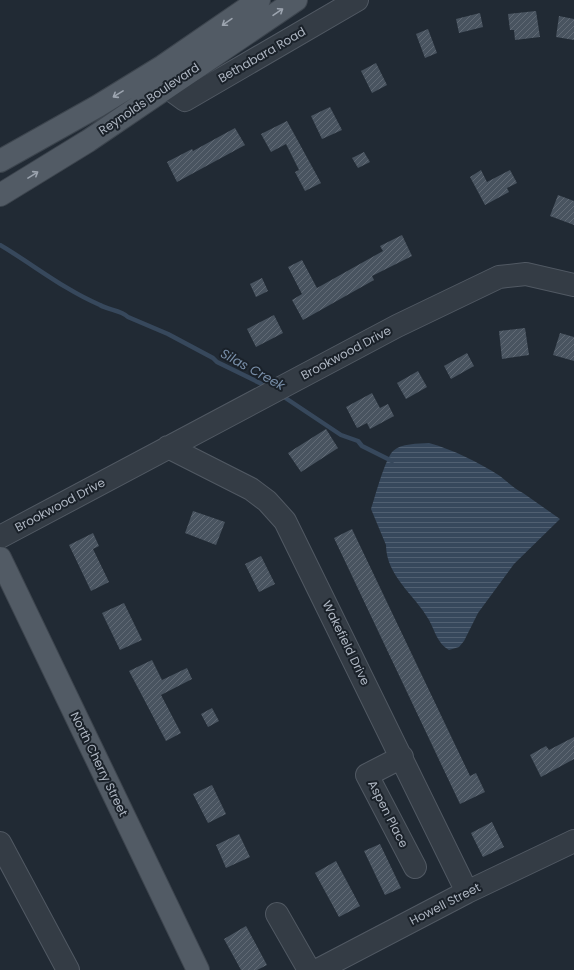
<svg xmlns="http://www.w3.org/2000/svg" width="574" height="970" font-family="Poppins,sans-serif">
<defs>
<pattern id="water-rules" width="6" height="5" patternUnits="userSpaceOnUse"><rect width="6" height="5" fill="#37485c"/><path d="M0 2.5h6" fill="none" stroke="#516072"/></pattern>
<pattern id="building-hatch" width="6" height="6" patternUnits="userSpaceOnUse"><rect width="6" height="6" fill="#495460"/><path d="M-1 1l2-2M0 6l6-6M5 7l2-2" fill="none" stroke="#616a75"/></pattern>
</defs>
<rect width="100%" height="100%" fill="#212a34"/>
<path fill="url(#water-rules)" d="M 429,443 C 454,450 478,462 500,476 C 508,482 514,489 523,493 L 560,519 L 514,564 L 478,613 L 464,641 L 459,647 L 449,650 C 437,643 435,631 429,620 C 415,595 386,576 386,545 L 371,509 C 375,497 385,459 393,451 C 401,443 418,444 429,443 Z"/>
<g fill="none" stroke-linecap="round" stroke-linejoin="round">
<path stroke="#37485c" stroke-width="4.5" d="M 0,245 C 34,265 63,289 100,305 C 108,310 121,310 128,317 L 168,334 L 213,358 L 217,362 L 268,387
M 281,395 L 341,435 L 358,441 L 362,446 L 392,461"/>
</g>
<path fill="url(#building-hatch)" d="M 536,11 L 540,37 L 515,40 L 514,30 L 510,30 L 508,14 Z
M 480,13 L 483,27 L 459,33 L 456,19 Z
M 559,16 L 574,19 L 574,40 L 556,37 Z
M 428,29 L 437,53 L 425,58 L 416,34 Z
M 376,63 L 387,85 L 372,93 L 361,71 Z
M 330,107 L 342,130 L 322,139 L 311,116 Z
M 287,121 L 321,183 L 305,191 L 295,172 L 299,170 L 286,144 L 271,152 L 261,134 Z
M 235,128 L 245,145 L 177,182 L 167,162 L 192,149 L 193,151 Z
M 364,152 L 370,162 L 358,168 L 352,158 Z
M 481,170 L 487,182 L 510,170 L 517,183 L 507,188 L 509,192 L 485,205 L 470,177 Z
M 558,195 L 574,201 L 574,225 L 550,216 Z
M 402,235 L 412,256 L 372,276 L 374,280 L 303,320 L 292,300 L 302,294 L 288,267 L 302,260 L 317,288 L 383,251 L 380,246 Z
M 262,278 L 268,291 L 256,297 L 250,284 Z
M 274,315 L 283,333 L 256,347 L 247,329 Z
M 525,328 L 529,355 L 502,359 L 499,331 Z
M 560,333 L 574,337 L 574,361 L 553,355 Z
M 467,353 L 474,366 L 451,379 L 444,366 Z
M 418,371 L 427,387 L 406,399 L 397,383 Z
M 372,393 L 380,408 L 388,404 L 394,416 L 370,429 L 367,423 L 357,428 L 346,407 Z
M 326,429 L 338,448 L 301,472 L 288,453 Z
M 193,511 L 225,522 L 216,545 L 185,533 Z
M 352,529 L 470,776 L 476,773 L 485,792 L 460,804 L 334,538 Z
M 93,533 L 99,546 L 93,549 L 109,582 L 91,591 L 69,545 Z
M 261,556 L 275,584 L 259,592 L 245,564 Z
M 124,603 L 142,640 L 120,650 L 102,613 Z
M 152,660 L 162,680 L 187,668 L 192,679 L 161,695 L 181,733 L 166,741 L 129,671 Z
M 212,708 L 219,721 L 208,727 L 201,714 Z
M 574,737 L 574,759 L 541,777 L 530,755 L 546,746 L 549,750 Z
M 212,785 L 226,814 L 208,823 L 193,794 Z
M 492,822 L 504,847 L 483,857 L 471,833 Z
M 239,834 L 250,857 L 226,868 L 216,845 Z
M 380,844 L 401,888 L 385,895 L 364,851 Z
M 336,861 L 360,906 L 339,917 L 315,873 Z
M 246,926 L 267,965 L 257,970 L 241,970 L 224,939 Z"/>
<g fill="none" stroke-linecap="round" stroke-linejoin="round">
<g stroke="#515963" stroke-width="24">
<path id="minor" d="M 167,87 L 185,100 L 357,0
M 168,447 L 251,489 L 267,501 L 285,521 L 467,892
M 0,537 L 397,326 L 499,277 L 526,274 L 574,285
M 402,757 L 367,775 L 415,867
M 0,843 L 68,970
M 277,914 L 309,970
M 318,970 L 467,892 L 574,841"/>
</g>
<g stroke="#3d454e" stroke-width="24">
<path id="major" d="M 0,161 L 98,106 L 163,66 L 259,0
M 0,195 L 88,141 L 296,0
M 0,558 L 198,970"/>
</g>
<use href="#minor" stroke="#343c45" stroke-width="22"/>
<use href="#major" stroke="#525b65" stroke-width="22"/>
</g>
<defs><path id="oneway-shaft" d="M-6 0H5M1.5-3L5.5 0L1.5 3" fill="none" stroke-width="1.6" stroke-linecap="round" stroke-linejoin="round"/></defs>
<g stroke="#9ca4af">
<use href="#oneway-shaft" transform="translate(278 12) rotate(-34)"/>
<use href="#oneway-shaft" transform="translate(227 22) rotate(145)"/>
<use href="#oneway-shaft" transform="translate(118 94) rotate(148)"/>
<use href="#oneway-shaft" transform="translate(33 175) rotate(-32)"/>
</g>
<g text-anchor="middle" stroke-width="4" stroke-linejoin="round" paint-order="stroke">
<g font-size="12" fill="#aeb6c2" stroke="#1a2129">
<text transform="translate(262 55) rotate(-30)" y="4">Bethabara Road</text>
<text transform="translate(149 99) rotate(-34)" y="4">Reynolds Boulevard</text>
<text transform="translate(346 353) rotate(-28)" y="4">Brookwood Drive</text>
<text transform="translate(60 505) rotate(-28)" y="4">Brookwood Drive</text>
<text transform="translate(346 643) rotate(64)" y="4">Wakefield Drive</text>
<text transform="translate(99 764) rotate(64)" y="4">North Cherry Street</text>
<text transform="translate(388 814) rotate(63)" y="4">Aspen Place</text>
<text transform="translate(445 904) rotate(-27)" y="4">Howell Street</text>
</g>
<g font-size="13" font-style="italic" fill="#788ea8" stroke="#1a2129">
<text transform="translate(253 369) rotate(29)" y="5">Silas Creek</text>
</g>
</g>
</svg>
